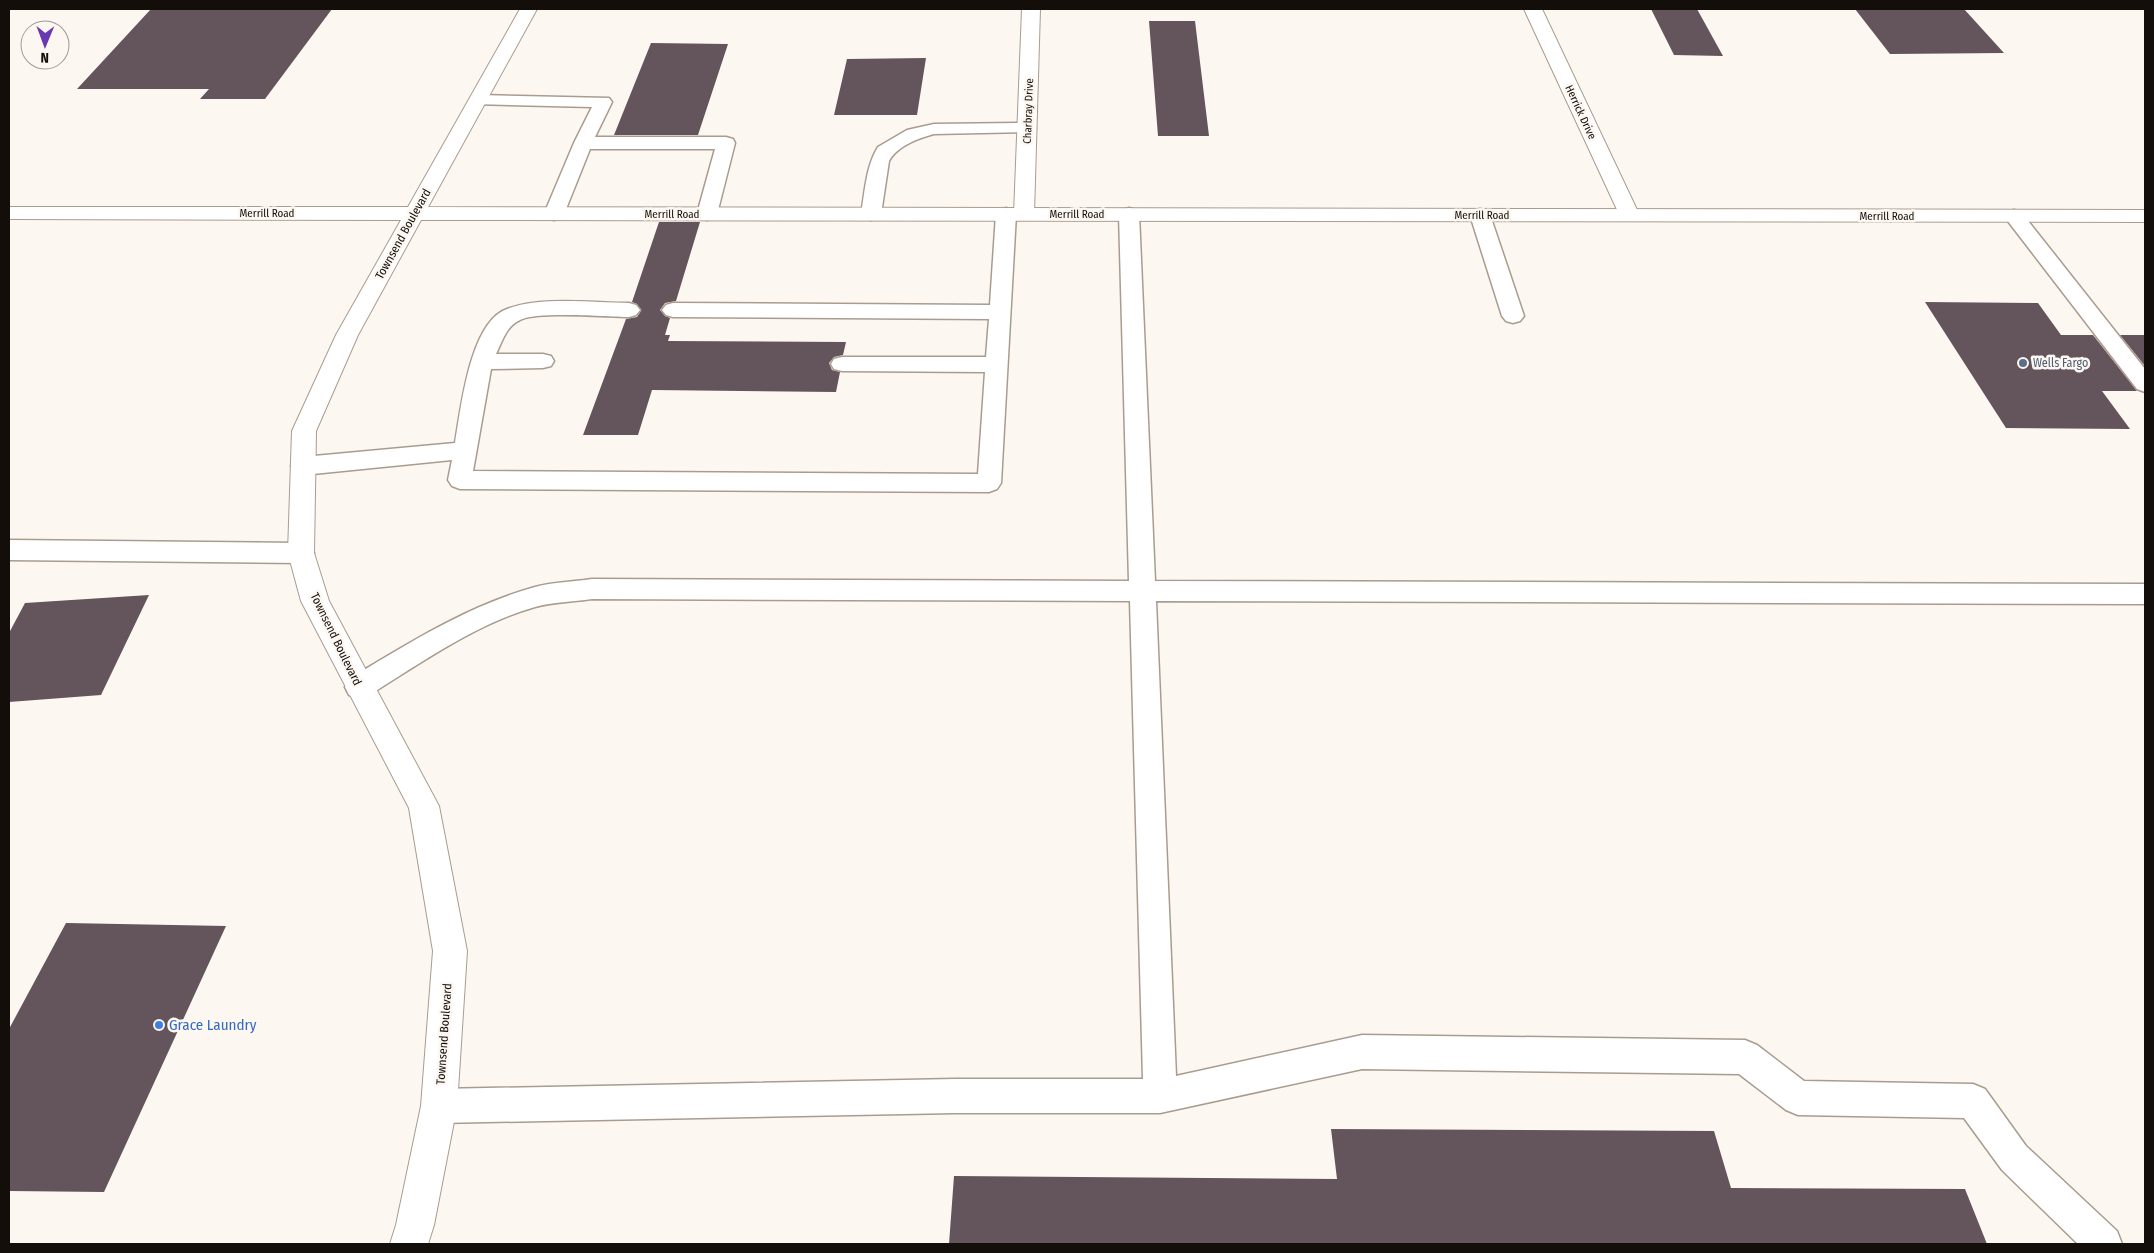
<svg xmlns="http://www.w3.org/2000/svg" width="2154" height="1253" font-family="'Fira Sans Condensed',sans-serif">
<rect width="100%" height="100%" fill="#fdf7f2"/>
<path fill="#64545c" d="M 151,9 L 332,9 L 265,99 L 200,99 L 209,89 L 77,89 Z
M 1651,9 L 1697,9 L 1723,56 L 1674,55 Z
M 1855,9 L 1964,9 L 2004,53 L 1890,54 Z
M 1149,21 L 1195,21 L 1209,136 L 1158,136 Z
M 651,43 L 728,44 L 698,135 L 614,135 Z
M 926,58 L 917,115 L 834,115 L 847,59 Z
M 659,222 L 700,222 L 676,301 L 665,303 L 660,310 L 665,316 L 670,318 L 665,335 L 670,335 L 668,341 L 846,342 L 843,355 L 834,357 L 829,363 L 832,370 L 840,372 L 836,392 L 652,390 L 638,435 L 583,435 L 626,319 L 637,317 L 641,311 L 637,304 L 632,302 Z
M 1925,302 L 2038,303 L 2061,335 L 2093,335 L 2137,391 L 2102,391 L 2130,429 L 2006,428 Z
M 2120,335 L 2145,335 L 2145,366 Z
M 149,595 L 101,695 L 9,702 L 9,633 L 25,603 Z
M 66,923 L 226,926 L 104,1192 L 9,1191 L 9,1029 Z
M 1331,1129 L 1714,1131 L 1731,1188 L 1965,1189 L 1987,1244 L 949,1244 L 954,1176 L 1337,1179 Z"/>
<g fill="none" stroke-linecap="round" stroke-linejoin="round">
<g stroke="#a99c8f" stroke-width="3">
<path id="lane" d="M 479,95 L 609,98 L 612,102 L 595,137 L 726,137 L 733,139 L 735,143 L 717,214 L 714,218 L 707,220 L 700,218 L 697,214 L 715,149 L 590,149 L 564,214 L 561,218 L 554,220 L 547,218 L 544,214 L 574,143 L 592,107 L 473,104 L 470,100 L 473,96 Z
M 1027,123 L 1033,124 L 1036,128 L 1033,132 L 934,134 C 919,138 897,146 889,161 L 881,214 L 878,218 L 871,220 L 864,218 L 861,214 C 865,192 866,166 878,147 L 907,130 L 934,124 Z
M 1006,208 L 1013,210 L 1016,214 L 1001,483 L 997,489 L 989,492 L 460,489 L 452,486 L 448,480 L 452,460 L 303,475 L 295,472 L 291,466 L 295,460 L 303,457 L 455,443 C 461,408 470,322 507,309 C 540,296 594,303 629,303 L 636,305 L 640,310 L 636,315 L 629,317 C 606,317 537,311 520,320 C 506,326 502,342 496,354 L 543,354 L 551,356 L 554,361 L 551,366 L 543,368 L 491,369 L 473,471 L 978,474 L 985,372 L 842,371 L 834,369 L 831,364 L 834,359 L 842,357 L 986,357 L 989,319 L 673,317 L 666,315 L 662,310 L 666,305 L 673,303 L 990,305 L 996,214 L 999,210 Z
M 1129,208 L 1136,210 L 1139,214 L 1155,581 L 2145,584 L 2145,604 L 1156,601 L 1176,1076 L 1362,1035 L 1745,1040 L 1757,1045 L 1804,1081 L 1973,1084 L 1985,1089 L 2026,1146 L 2117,1231 L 2122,1244 L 2078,1244 L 2002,1170 L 1964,1118 L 1798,1115 L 1786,1110 L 1739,1074 L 1362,1069 L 1160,1113 L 955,1113 L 439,1123 L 427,1118 L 422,1106 L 427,1094 L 439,1089 L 955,1079 L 1143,1079 L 1130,601 L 592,599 C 573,602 553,602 535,607 C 475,624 421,663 369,695 L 359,698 L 349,695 L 345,687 L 349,679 C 409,643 467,606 535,587 C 553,582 573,582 592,579 L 1129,581 L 1119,214 L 1122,210 Z
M 1480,209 L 1487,211 L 1490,215 L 1524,316 L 1520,321 L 1513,323 L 1506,321 L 1502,316 L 1470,215 L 1473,211 Z
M 2014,210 L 2021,212 L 2145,369 L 2145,392 L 2137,389 L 2007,220 L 2004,216 L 2007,212 Z
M 9,540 L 301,543 L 310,546 L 314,553 L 310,560 L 301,563 L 9,560 Z"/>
</g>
<g stroke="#a99c8f" stroke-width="2">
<path id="street" d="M 1022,9 L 1040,9 L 1034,214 L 1031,218 L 1024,220 L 1017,218 L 1014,214 Z
M 1524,9 L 1542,9 L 1639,214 L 1636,218 L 1629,220 L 1622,218 L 1619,214 Z"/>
</g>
<g stroke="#a99c8f" stroke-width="2">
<path id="secondary" d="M 520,9 L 537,9 L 428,207 L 2145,210 L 2145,222 L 421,220 L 358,335 L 316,431 L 314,553 L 329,601 L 439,806 L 467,951 L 457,1106 L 434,1225 L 428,1244 L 390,1244 L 396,1225 L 421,1106 L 433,951 L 409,808 L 301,601 L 288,553 L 292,431 L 336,335 L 401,220 L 9,219 L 9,207 L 408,207 Z"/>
</g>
<use href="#lane" fill="#fff" fill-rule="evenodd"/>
<use href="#street" fill="#fff" fill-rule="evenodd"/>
<use href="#secondary" fill="#fff" fill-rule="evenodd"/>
</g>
<circle fill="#5c6f8a" stroke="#fdf7f2" stroke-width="2" cx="2023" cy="363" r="5"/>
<circle fill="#3f7fe0" stroke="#fdf7f2" stroke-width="2" cx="159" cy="1025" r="5"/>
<g text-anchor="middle" stroke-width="5" stroke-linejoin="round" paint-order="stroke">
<g font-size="11" fill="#130e0a" stroke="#fdf7f2">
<text transform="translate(1028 111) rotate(-88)" y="4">Charbray Drive</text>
<text transform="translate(1581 112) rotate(65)" y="4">Herrick Drive</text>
<text x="267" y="217">Merrill Road</text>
<text x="672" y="218">Merrill Road</text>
<text x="1077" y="218">Merrill Road</text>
<text x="1482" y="219">Merrill Road</text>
<text x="1887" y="220">Merrill Road</text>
</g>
<g font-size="12" fill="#130e0a" stroke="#fdf7f2">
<text transform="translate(403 234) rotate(-61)" y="4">Townsend Boulevard</text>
<text transform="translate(336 639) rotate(64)" y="4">Townsend Boulevard</text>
<text transform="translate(444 1034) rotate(-86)" y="4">Townsend Boulevard</text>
</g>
<g font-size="12" fill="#4e5e75" stroke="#fdf7f2" text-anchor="start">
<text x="2033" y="367">Wells Fargo</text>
</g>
<g font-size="15" fill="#366cbe" stroke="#fdf7f2" text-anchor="start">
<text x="169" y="1030">Grace Laundry</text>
</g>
</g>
<rect width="2154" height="1253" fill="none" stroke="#130e0a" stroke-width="20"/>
<g transform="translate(45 45) rotate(181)"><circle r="24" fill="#fdf7f2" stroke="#9f9a95"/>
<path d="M0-4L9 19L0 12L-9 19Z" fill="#683ab2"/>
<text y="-8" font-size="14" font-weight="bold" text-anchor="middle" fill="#130e0a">N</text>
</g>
</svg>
